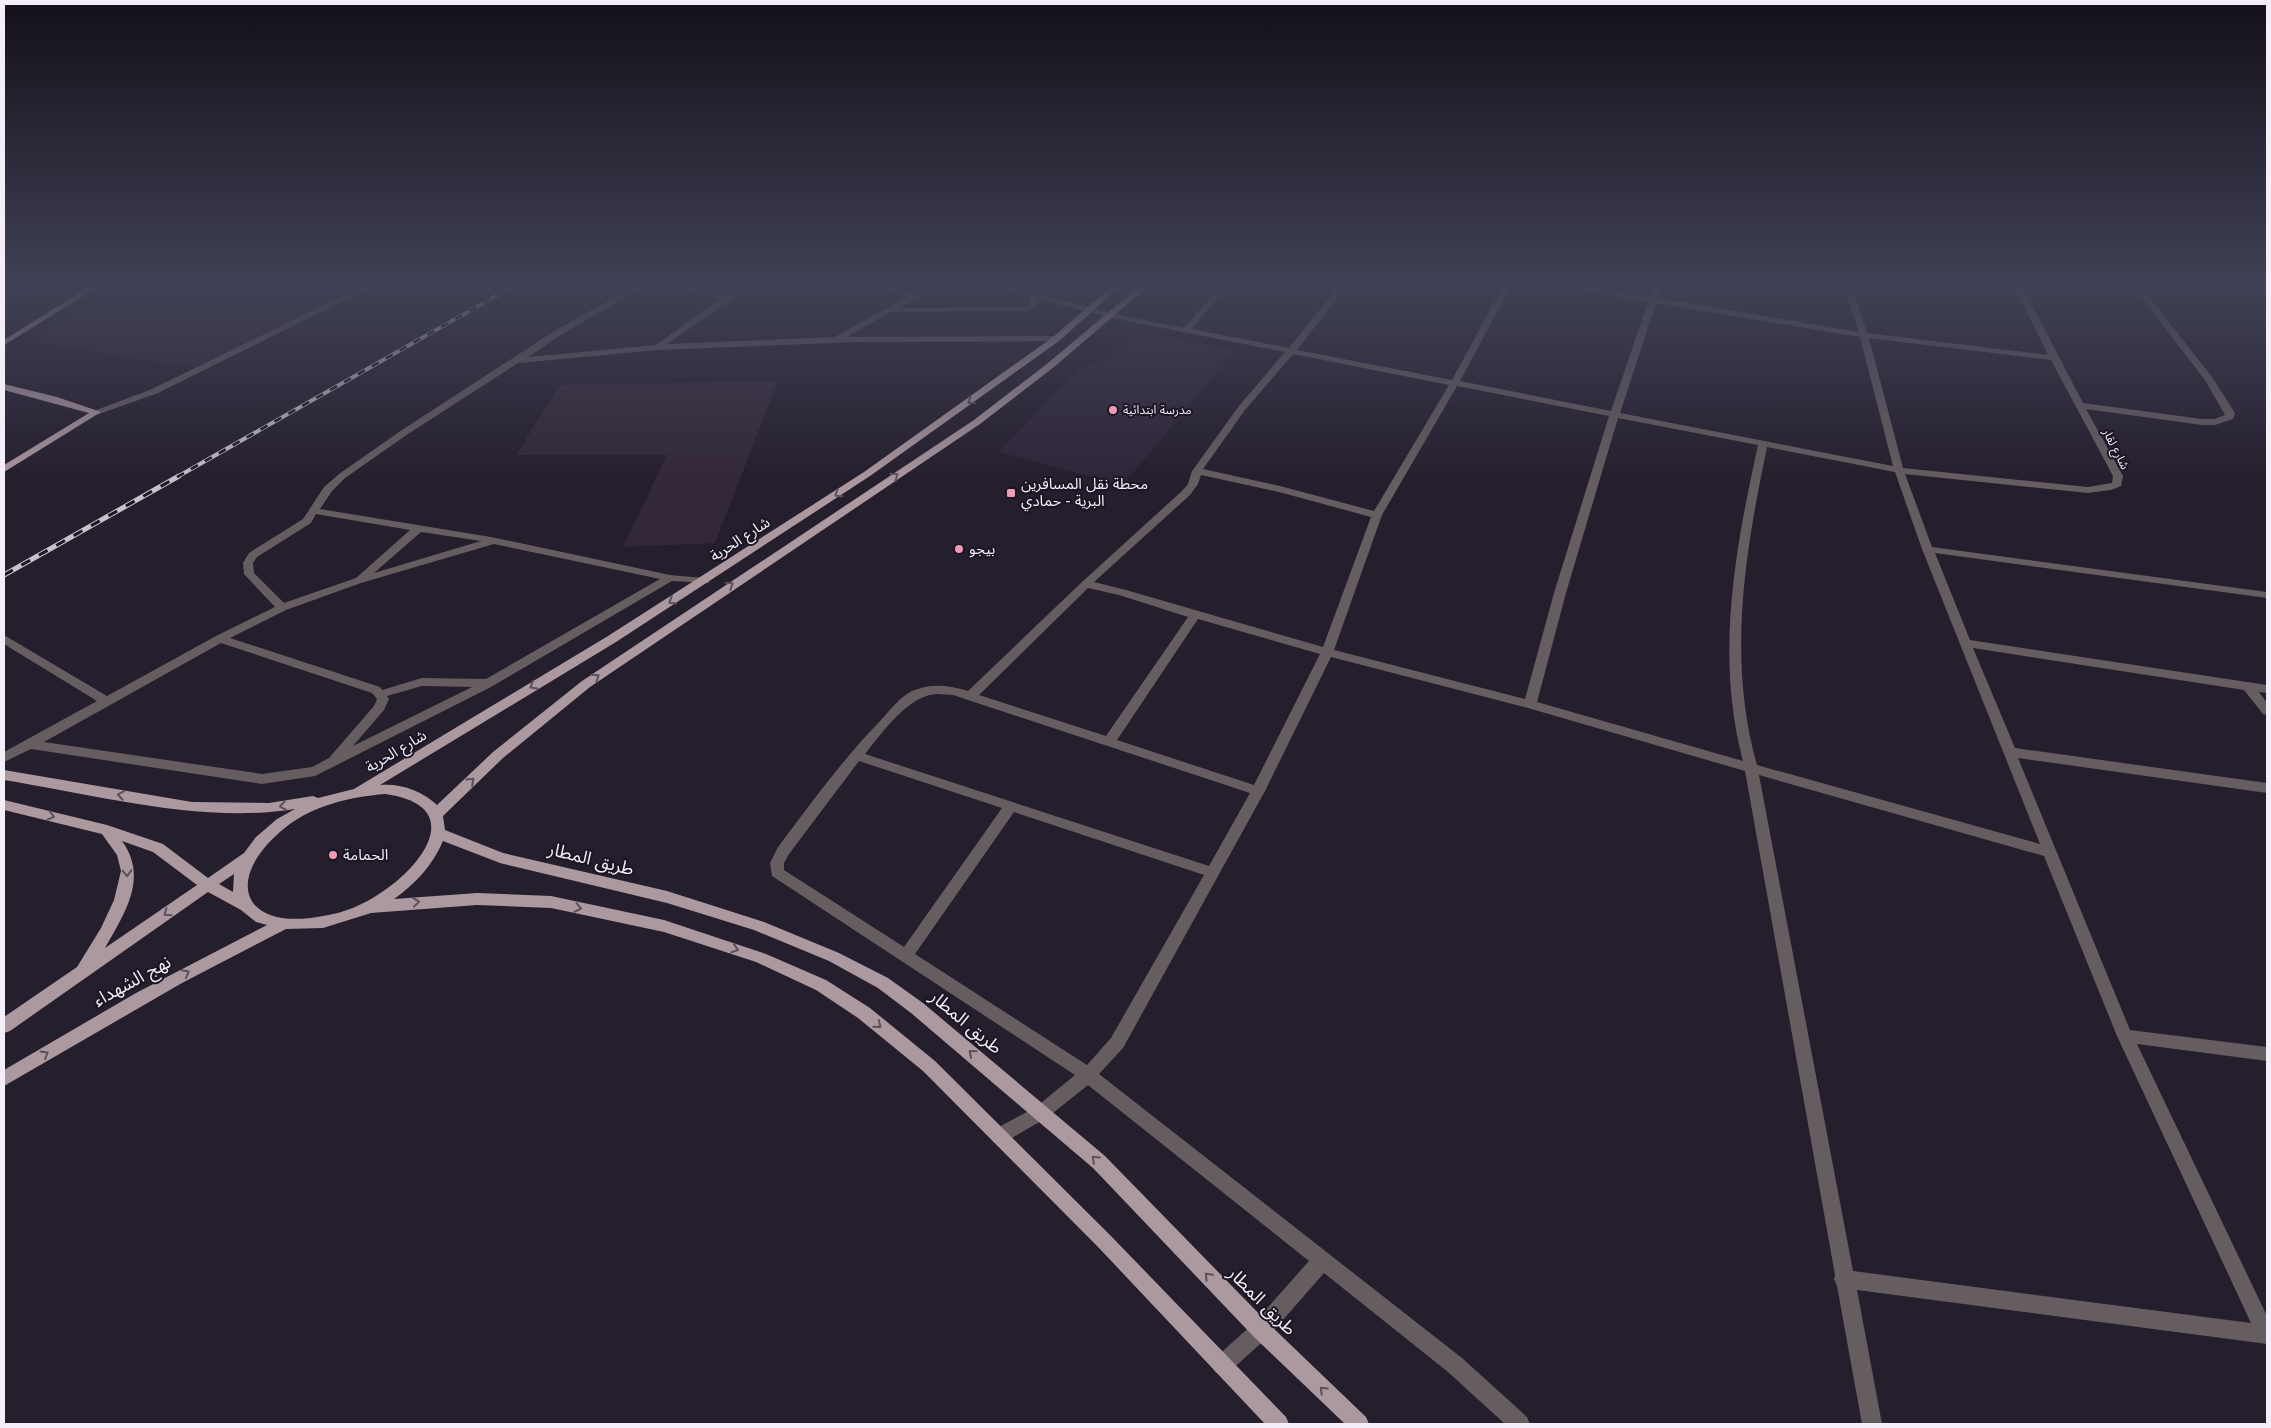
<svg xmlns="http://www.w3.org/2000/svg" width="2271" height="1428" font-family="Helvetica,'Noto Sans Arabic',sans-serif">
<rect width="100%" height="100%" fill="#251e2c"/>
<path fill="#332837" d="M 778,381 L 715,543 L 623,547 L 667,455 L 516,455 L 560,385 Z"/>
<path fill="#2f2539" d="M 119,284 L 367,284 L 195,368 L 40,343 L 42,332 Z
M 1134,331 L 1235,350 L 1123,485 L 998,452 L 1080,368 L 1112,357 Z"/>
<g fill="none" stroke-linecap="round" stroke-linejoin="round">
<path fill="#665d60" fill-rule="evenodd" d="M 367,284 L 377,284 L 158,393 L 99,414 L 96,415 L 91,412 L 152,389 Z
M 638,284 L 648,284 L 562,334 L 528,357 L 656,345 L 720,299 L 662,284 L 677,284 L 725,295 L 743,284 L 753,284 L 667,344 L 835,337 L 906,297 L 874,284 L 886,284 L 912,294 L 929,284 L 939,284 L 899,308 L 1026,307 L 1029,305 L 1031,297 L 986,284 L 1000,284 L 1113,314 L 1184,328 L 1222,284 L 1230,284 L 1191,329 L 1289,348 L 1340,284 L 1348,284 L 1297,350 L 1452,380 L 1504,284 L 1512,284 L 1460,381 L 1611,411 L 1648,302 L 1552,284 L 1571,284 L 1650,297 L 1654,284 L 1662,284 L 1657,298 L 1859,332 L 1843,284 L 1851,284 L 1867,333 L 2048,355 L 2013,284 L 2021,284 L 2083,403 L 2202,419 L 2214,419 L 2225,415 L 2205,380 L 2131,284 L 2139,284 L 2212,377 L 2235,413 L 2233,419 L 2215,425 L 2202,425 L 2086,409 L 2123,476 L 2121,486 L 2111,490 L 2088,493 L 1905,474 L 1932,547 L 2267,592 L 2267,598 L 1935,553 L 1970,640 L 2267,685 L 2267,693 L 2259,692 L 2267,703 L 2267,715 L 2263,714 L 2244,690 L 1973,648 L 2015,748 L 2267,783 L 2267,793 L 2018,758 L 2130,1030 L 2267,1047 L 2267,1061 L 2137,1044 L 2267,1316 L 2267,1344 L 1857,1290 L 1882,1424 L 1862,1424 L 1837,1286 L 1834,1279 L 1835,1275 L 1745,771 L 1528,708 L 1331,657 L 1265,791 L 1123,1048 L 1099,1074 L 1462,1358 L 1527,1417 L 1530,1424 L 1505,1424 L 1448,1372 L 1324,1273 L 1268,1337 L 1229,1372 L 1222,1375 L 1215,1372 L 1212,1365 L 1215,1358 L 1254,1323 L 1309,1261 L 1088,1085 L 1048,1117 L 1005,1142 L 999,1144 L 993,1142 L 990,1136 L 993,1130 L 1036,1107 L 1075,1075 L 772,876 L 770,863 L 778,847 C 811,803 843,759 881,720 C 890,710 899,698 912,691 C 930,683 949,685 968,691 L 1082,582 L 1182,491 L 1188,484 L 1192,471 L 1239,406 L 1285,352 L 1112,318 L 1039,299 L 1036,308 L 1027,311 L 890,312 L 847,337 L 1056,336 L 1059,337 L 1059,341 L 855,342 L 706,348 L 658,350 L 518,363 L 408,434 L 345,478 L 332,491 L 320,509 L 491,537 L 670,575 L 704,578 L 710,581 L 708,583 L 672,581 L 491,687 L 315,776 L 262,784 L 31,749 L 4,762 L 4,752 L 97,701 L 4,644 L 4,635 L 107,696 L 216,636 L 275,607 L 244,574 L 243,563 L 249,553 L 303,519 L 324,487 L 339,474 L 402,430 L 556,330 ZM 1656,303 L 1860,337 L 1893,466 L 1620,413 ZM 1869,338 L 2051,360 L 2113,476 L 2112,483 L 2088,487 L 1903,468 ZM 1293,354 L 1449,385 L 1374,511 L 1280,486 L 1203,469 L 1245,410 ZM 1457,386 L 1609,416 L 1554,593 L 1525,699 L 1334,650 L 1382,515 ZM 1618,418 L 1758,445 C 1735,550 1715,656 1743,761 L 1537,702 L 1566,593 ZM 1767,447 L 1895,472 L 1922,549 L 2040,844 L 1757,765 C 1727,659 1745,553 1767,447 ZM 1201,475 L 1279,492 L 1371,517 L 1323,647 L 1126,590 L 1094,582 L 1190,495 L 1198,484 ZM 316,514 L 410,530 L 356,578 L 284,603 L 254,573 L 253,563 L 257,557 L 311,523 ZM 421,532 L 481,541 L 374,573 ZM 494,544 L 660,579 L 486,679 L 422,678 L 382,690 L 380,687 L 230,638 L 286,610 L 361,583 ZM 1088,588 L 1119,595 L 1188,617 L 1106,736 L 979,695 ZM 1198,619 L 1320,654 L 1254,785 L 1117,740 ZM 221,643 L 372,693 L 377,699 L 374,706 L 329,758 L 312,767 L 262,774 L 44,742 ZM 422,686 L 472,687 L 353,746 L 384,710 L 389,699 L 387,696 ZM 938,694 L 953,695 L 1250,793 L 1209,866 L 865,754 C 883,732 909,694 938,694 ZM 859,761 L 1002,808 L 904,947 L 784,870 L 784,863 L 789,854 ZM 1759,775 L 2044,856 L 2117,1036 L 2251,1323 L 1853,1271 ZM 1014,812 L 1204,875 L 1111,1038 L 1087,1065 L 915,954 Z"/>
<path fill="#ac989f" fill-rule="evenodd" d="M 93,284 L 103,284 L 4,345 L 4,340 Z
M 1114,284 L 1123,284 L 1059,341 L 870,476 L 616,642 L 380,785 C 401,783 422,791 437,805 L 493,752 L 582,681 L 974,420 L 1048,363 L 1142,284 L 1151,284 L 1054,367 L 980,424 L 590,687 L 503,758 L 443,816 L 445,830 L 503,853 L 667,891 L 764,922 L 839,953 L 888,978 L 923,1003 L 1105,1156 L 1268,1323 L 1366,1417 L 1369,1424 L 1345,1424 L 1254,1337 L 1093,1168 L 911,1013 L 878,988 L 829,961 L 754,930 L 667,903 L 500,863 L 443,841 C 433,865 415,884 394,899 L 477,893 L 551,896 L 664,920 L 766,954 L 826,980 L 870,1008 L 935,1061 L 1111,1236 L 1286,1417 L 1289,1424 L 1265,1424 L 1099,1248 L 923,1071 L 858,1018 L 816,990 L 756,962 L 664,932 L 551,908 L 477,905 L 371,913 L 323,928 L 286,929 L 182,983 L 4,1086 L 4,1070 L 136,993 L 267,925 L 256,922 L 241,910 L 208,892 L 10,1031 L 4,1033 L 4,1017 L 77,967 L 101,928 L 114,900 L 121,871 L 117,855 L 102,834 L 4,810 L 4,800 L 107,825 L 163,844 L 208,878 L 244,853 L 256,837 L 277,819 L 295,809 C 202,824 96,795 4,780 L 4,770 L 192,802 L 269,803 L 313,796 L 318,798 L 354,789 L 608,636 L 864,472 L 1053,337 ZM 385,794 C 465,805 426,863 382,892 C 365,904 344,913 323,916 C 241,932 222,878 286,827 C 314,805 350,797 385,794 ZM 122,841 L 153,852 L 197,885 L 105,948 C 124,914 149,878 122,841 ZM 234,874 L 233,892 L 219,884 Z
M 4,384 L 57,397 L 101,412 L 4,472 L 4,465 L 89,413 L 4,390 Z"/>
<g stroke="#c6c1cb" stroke-width="4">
<path id="rail-far1" d="M 177,477 L 517,284"/>
</g>
<g stroke="#c6c1cb" stroke-width="5">
<path id="rail" d="M 4,575 L 179,476"/>
</g>
<use href="#rail-far1" stroke="#1c1523" stroke-width="2.5" stroke-dasharray="8" stroke-linecap="butt"/>
<use href="#rail" stroke="#1c1523" stroke-width="3" stroke-dasharray="10" stroke-linecap="butt"/>
</g>
<defs><path id="oneway-chevron" d="M-2-3.5L2.5 0L-2 3.5" fill="none" stroke-width="1.6" stroke-linecap="round" stroke-linejoin="round" transform="scale(1.25)"/></defs>
<g stroke="#5d505b">
<use href="#oneway-chevron" transform="translate(971 401) rotate(145)"/>
<use href="#oneway-chevron" transform="translate(895 476) rotate(-34)"/>
<use href="#oneway-chevron" transform="translate(838 494) rotate(147)"/>
<use href="#oneway-chevron" transform="translate(730 585) rotate(-34)"/>
<use href="#oneway-chevron" transform="translate(672 601) rotate(148)"/>
<use href="#oneway-chevron" transform="translate(596 677) rotate(-34)"/>
<use href="#oneway-chevron" transform="translate(533 686) rotate(149)"/>
<use href="#oneway-chevron" transform="translate(471 781) rotate(-43)"/>
<use href="#oneway-chevron" transform="translate(121 795) rotate(-170)"/>
<use href="#oneway-chevron" transform="translate(283 806) rotate(170)"/>
<use href="#oneway-chevron" transform="translate(51 816) rotate(14)"/>
<use href="#oneway-chevron" transform="translate(127 873) rotate(88)"/>
<use href="#oneway-chevron" transform="translate(416 902) rotate(-6)"/>
<use href="#oneway-chevron" transform="translate(578 908) rotate(12)"/>
<use href="#oneway-chevron" transform="translate(167 913) rotate(145)"/>
<use href="#oneway-chevron" transform="translate(735 949) rotate(18)"/>
<use href="#oneway-chevron" transform="translate(186 973) rotate(-28)"/>
<use href="#oneway-chevron" transform="translate(878 1025) rotate(39)"/>
<use href="#oneway-chevron" transform="translate(972 1053) rotate(-140)"/>
<use href="#oneway-chevron" transform="translate(45 1054) rotate(-31)"/>
<use href="#oneway-chevron" transform="translate(1095 1159) rotate(-137)"/>
<use href="#oneway-chevron" transform="translate(1208 1276) rotate(-134)"/>
<use href="#oneway-chevron" transform="translate(1323 1390) rotate(-136)"/>
</g>
<linearGradient id="sky" x2="0" y2="1"><stop stop-color="#141018"/><stop offset="0.59" stop-color="#404156"/><stop offset="1" stop-color="#404156" stop-opacity="0"/></linearGradient>
<rect width="2271" height="484" fill="url(#sky)"/>
<g fill="#f19ab3" stroke="#1c1523" stroke-width="2">
<circle cx="1113" cy="410" r="5"/>
<rect x="1006" y="488" width="10" height="10" rx="2.5"/>
<circle cx="959" cy="549" r="5"/>
<circle cx="333" cy="855" r="5"/>
</g>
<g text-anchor="middle" stroke-width="4" stroke-linejoin="round" paint-order="stroke">
<g font-size="12" fill="#f3eef8" stroke="#1c1523" text-anchor="start">
<text x="1123" y="414">مدرسة ابتدائية</text>
</g>
<g font-size="12" fill="#f3eef8" stroke="#1c1523">
<text transform="translate(2116 449) rotate(63)" y="4">شارع لقار</text>
</g>
<g font-size="15" fill="#f3eef8" stroke="#1c1523" text-anchor="start">
<text x="1021" y="489">محطة نقل المسافرين<tspan x="1021" dy="17">البرية - حمادي</tspan></text>
<text x="969" y="554">بيجو</text>
<text x="343" y="860">الحمامة</text>
</g>
<g font-size="15" fill="#f3eef8" stroke="#1c1523">
<text transform="translate(740 539) rotate(-33)" y="5">شارع الحرية</text>
<text transform="translate(396 751) rotate(-31)" y="5">شارع الحرية</text>
</g>
<g font-size="18" fill="#f3eef8" stroke="#1c1523">
<text transform="translate(591 859) rotate(14)" y="6">طريق المطار</text>
<text transform="translate(132 981) rotate(-29)" y="6">نهج الشهداء</text>
<text transform="translate(966 1022) rotate(40)" y="6">طريق المطار</text>
<text transform="translate(1262 1301) rotate(45)" y="6">طريق المطار</text>
</g>
</g>
<rect width="2271" height="1428" fill="none" stroke="#f3eef8" stroke-width="10"/>
</svg>
